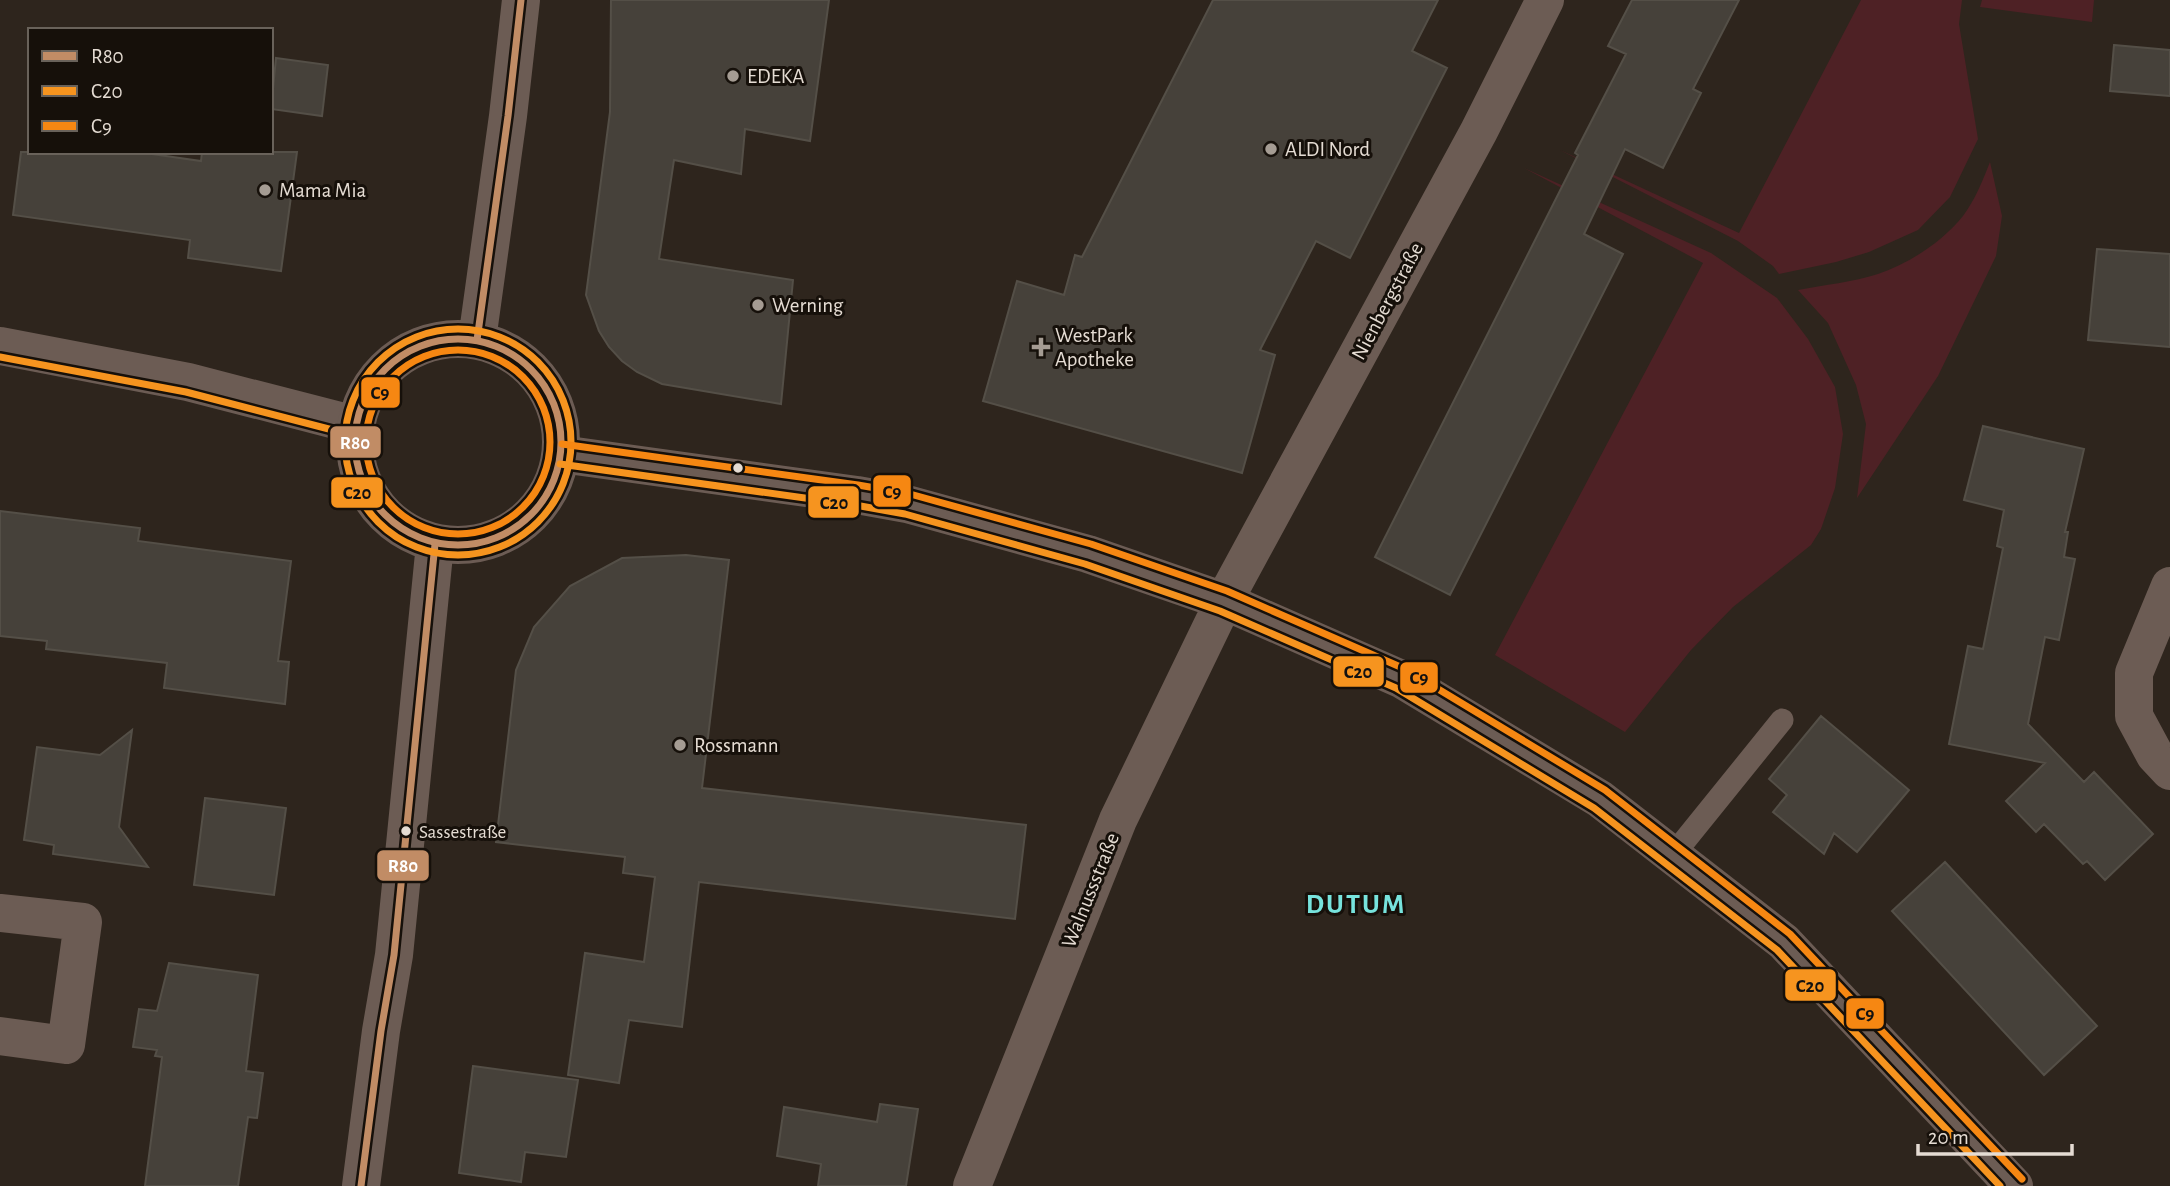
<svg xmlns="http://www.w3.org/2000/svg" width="2170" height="1186" font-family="'Alegreya Sans',sans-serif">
<rect width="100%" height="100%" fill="#2e251d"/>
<path fill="#4e2125" d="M 1861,0 L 1962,0 L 1959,24 L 1978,139 L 1950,197 L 1918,230 L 1869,252 L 1836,262 L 1779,274 L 1773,266 L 1738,241 L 1560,150 L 1739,233 Z
M 1982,0 L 2094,0 L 2092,22 L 1980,7 Z
M 1990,162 L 2002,216 L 1996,256 L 1938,376 L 1857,498 L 1866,424 L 1856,385 L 1828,323 L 1798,290 C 1824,285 1853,282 1878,274 C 1910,263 1942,242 1963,216 C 1975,200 1983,180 1990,162 Z
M 1524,168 L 1711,253 L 1777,298 L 1808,339 L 1835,387 L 1843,434 L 1835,488 L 1821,529 L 1811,545 L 1733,607 L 1691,650 L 1625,732 L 1495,655 L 1703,263 Z"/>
<path fill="#46413a" stroke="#544f47" stroke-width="2" d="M 611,0 L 829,0 L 810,141 L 745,129 L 741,174 L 674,160 L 659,259 L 793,280 L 781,404 L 662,384 L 637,372 L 622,361 L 609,347 L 599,331 L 586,295 L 610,112 Z
M 1213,0 L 1438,0 L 1412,51 L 1447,68 L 1350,258 L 1316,241 L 1260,350 L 1275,355 L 1242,473 L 983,401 L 1017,281 L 1064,295 L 1075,255 L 1082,257 Z
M 1632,0 L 1739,0 L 1693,89 L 1701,93 L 1663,168 L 1625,149 L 1584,234 L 1623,254 L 1450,595 L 1375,557 L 1578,155 L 1575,153 L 1626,54 L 1608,46 Z
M 2114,45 L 2170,50 L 2170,96 L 2110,91 Z
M 276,58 L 328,65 L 322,116 L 271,109 Z
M 21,152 L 138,152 L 201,161 L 202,152 L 297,152 L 281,271 L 188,258 L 190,240 L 13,215 Z
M 2097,249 L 2170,254 L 2170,347 L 2088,340 Z
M 1983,426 L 2084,449 L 2065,532 L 2068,532 L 2064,557 L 2075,559 L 2059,640 L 2045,637 L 2028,724 L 2084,782 L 2094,772 L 2153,834 L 2105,880 L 2087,861 L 2083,864 L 2044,824 L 2036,832 L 2006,801 L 2045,763 L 1949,744 L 1968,646 L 1983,649 L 2003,548 L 1997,546 L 2004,510 L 1964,500 Z
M 0,511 L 140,528 L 138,541 L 291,561 L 278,661 L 289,662 L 285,704 L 164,688 L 167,663 L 46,649 L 47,641 L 0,636 Z
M 686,555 L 729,560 L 702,788 L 1026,825 L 1015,919 L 699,882 L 682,1027 L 629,1020 L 619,1083 L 568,1075 L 585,953 L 644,962 L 655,877 L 623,873 L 625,857 L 496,842 L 516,670 L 534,627 L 570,586 L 622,558 Z
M 1821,716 L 1909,790 L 1857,852 L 1834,833 L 1824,854 L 1773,812 L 1787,795 L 1769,779 Z
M 132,730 L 119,827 L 148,867 L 53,854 L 54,845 L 24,840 L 37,747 L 100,755 Z
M 205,798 L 286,808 L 274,895 L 194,885 Z
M 1945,862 L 2097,1026 L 2044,1075 L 1892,911 Z
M 169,963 L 258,975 L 246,1071 L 263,1073 L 257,1118 L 248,1117 L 238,1186 L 145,1186 L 162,1057 L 155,1056 L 157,1050 L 133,1047 L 139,1009 L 157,1011 Z
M 473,1066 L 578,1080 L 566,1157 L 525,1152 L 521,1182 L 459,1173 Z
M 880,1104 L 918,1109 L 906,1186 L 818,1186 L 821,1164 L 777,1156 L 784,1107 L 877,1122 Z"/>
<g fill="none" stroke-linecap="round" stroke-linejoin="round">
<path stroke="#6c5c54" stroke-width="23" d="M 1673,855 L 1782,720"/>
<path stroke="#6c5c54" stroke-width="38" d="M 0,346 L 188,382 L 355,425
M 561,454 L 857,495 L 907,504 L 1088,554 L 1224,601 L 1401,679 L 1600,799 L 1784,942 L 2014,1186
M 2170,586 L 2134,673 L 2134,716 L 2155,755 L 2170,771
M 0,913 L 83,922 L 66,1045 L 0,1036
M 972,1186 L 1118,820 L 1224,601 L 1479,131 L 1545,0"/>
<path stroke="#6c5c54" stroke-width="38" d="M355 442a103 103 0 1 1 206 0a103 103 0 1 1-206 0Z
M 477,340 L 508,116 L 521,0
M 361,1186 L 381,1031 L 394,955 L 435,544"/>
<g stroke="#16100a" stroke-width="12">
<path id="bus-1" d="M355 442a103 103 0 1 1 206 0a103 103 0 1 1-206 0Z
M 477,340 L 508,116 L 521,0
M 361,1186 L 381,1031 L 394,955 L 435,544"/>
</g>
<g stroke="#16100a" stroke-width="12">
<path id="bus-2" d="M345 442a113 113 0 1 1 226 0a113 113 0 1 1-226 0Z
M 0,357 L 186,392 L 352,435
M 560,464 L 855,505 L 905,514 L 1085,564 L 1220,611 L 1396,688 L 1594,808 L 1777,950 L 2000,1186"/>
</g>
<g stroke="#16100a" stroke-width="12">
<path id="bus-3" d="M366 442a92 92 0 1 1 184 0a92 92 0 1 1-184 0Z
M 562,444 L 858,485 L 910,494 L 1091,544 L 1227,591 L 1405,669 L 1605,790 L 1790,934 L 2022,1179"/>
</g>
<use href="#bus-1" stroke="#c18c65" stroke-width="7"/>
<use href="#bus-2" stroke="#f6941f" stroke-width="7"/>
<use href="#bus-3" stroke="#f68712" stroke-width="7"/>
</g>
<g fill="#a59c93" stroke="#16100a" stroke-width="2.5">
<circle cx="733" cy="76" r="7"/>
<circle cx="1271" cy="149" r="7"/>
<circle cx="265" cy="190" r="7"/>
<circle cx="758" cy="305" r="7"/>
<path d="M1037.5 336.5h7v7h7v7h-7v7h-7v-7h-7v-7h7z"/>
<circle cx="680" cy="745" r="7"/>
</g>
<g fill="#e5dcd3" stroke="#16100a" stroke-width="2.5">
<circle cx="738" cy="468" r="6"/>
<circle cx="406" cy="831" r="6"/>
</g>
<g text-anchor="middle" stroke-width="6" stroke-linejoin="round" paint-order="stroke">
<g font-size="19" fill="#e5dcd3" stroke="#16100a" text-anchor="start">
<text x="419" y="838">Sassestraße</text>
</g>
<g font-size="21" fill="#e5dcd3" stroke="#16100a" text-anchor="start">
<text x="747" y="83">EDEKA</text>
<text x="1285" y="156">ALDI Nord</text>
<text x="279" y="197">Mama Mia</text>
<text x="772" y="312">Werning</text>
<text x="1055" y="342">WestPark<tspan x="1055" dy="24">Apotheke</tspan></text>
<text x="694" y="752">Rossmann</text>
</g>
<g font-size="21" fill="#e5dcd3" stroke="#16100a">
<text transform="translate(1387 301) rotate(-62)" y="7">Nienbergstraße</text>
<text transform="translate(1090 890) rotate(-68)" y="7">Walnussstraße</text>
</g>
<g font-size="28" font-weight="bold" letter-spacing="2" fill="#77e3dd" stroke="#16100a">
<text x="1356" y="913">DUTUM</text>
</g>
</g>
<g stroke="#16100a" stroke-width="2.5">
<rect x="360" y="376" width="41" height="33" rx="7" fill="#f68712"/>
<rect x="329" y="425" width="53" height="34" rx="7" fill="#c18c65"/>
<rect x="872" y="474" width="40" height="34" rx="7" fill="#f68712"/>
<rect x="330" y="476" width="54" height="33" rx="7" fill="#f6941f"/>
<rect x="807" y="485" width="53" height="34" rx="7" fill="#f6941f"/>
<rect x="1332" y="655" width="53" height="33" rx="7" fill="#f6941f"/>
<rect x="1399" y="661" width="40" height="33" rx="7" fill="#f68712"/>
<rect x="376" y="849" width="54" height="33" rx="7" fill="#c18c65"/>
<rect x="1784" y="968" width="53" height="34" rx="7" fill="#f6941f"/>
<rect x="1845" y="997" width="40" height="33" rx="7" fill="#f68712"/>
</g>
<g font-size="19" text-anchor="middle" font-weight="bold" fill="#fff">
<text x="355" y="449">R80</text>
<text x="403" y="872">R80</text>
</g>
<g font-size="19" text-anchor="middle" font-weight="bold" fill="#111">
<text x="380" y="399">C9</text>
<text x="892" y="498">C9</text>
<text x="357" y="499">C20</text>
<text x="834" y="509">C20</text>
<text x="1358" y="678">C20</text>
<text x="1419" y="684">C9</text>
<text x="1810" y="992">C20</text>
<text x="1865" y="1020">C9</text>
</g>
<rect x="28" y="28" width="245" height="126" fill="#16100a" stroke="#69625a" stroke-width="2"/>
<rect x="42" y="51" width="35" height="10" fill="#c18c65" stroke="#69625a" stroke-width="2"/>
<text x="91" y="63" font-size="21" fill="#e5dcd3">R80</text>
<rect x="42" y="86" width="35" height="10" fill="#f6941f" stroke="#69625a" stroke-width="2"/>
<text x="91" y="98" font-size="21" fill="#e5dcd3">C20</text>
<rect x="42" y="121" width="35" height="10" fill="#f68712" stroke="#69625a" stroke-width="2"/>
<text x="91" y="133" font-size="21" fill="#e5dcd3">C9</text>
<path d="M1918 1144v10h154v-10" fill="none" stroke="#e5dcd3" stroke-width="3.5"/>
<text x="1928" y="1144" font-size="21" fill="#e5dcd3" stroke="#16100a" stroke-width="5" paint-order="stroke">20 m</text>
</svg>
